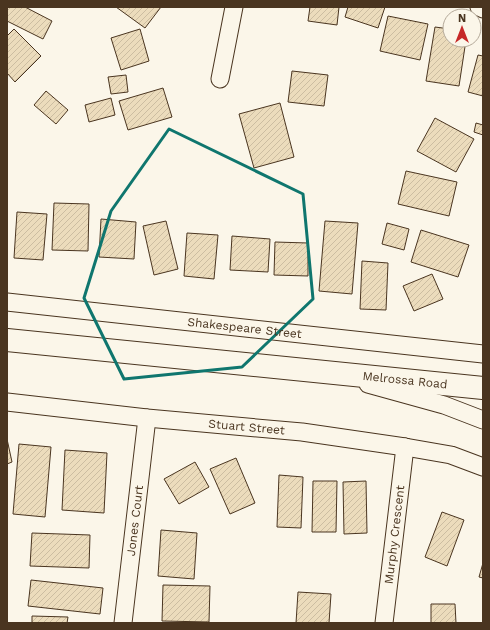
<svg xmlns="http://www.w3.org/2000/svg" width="490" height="630" font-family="'Work Sans',sans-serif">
<defs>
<pattern id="building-hatch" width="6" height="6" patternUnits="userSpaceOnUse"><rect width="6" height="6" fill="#ecdcbc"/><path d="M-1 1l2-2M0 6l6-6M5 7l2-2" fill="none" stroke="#ccbda1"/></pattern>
</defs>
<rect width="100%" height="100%" fill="#fbf6e9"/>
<path fill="url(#building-hatch)" stroke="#4a3520" d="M 7,7 L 25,7 L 52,21 L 43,39 L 7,21 Z
M 116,7 L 161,7 L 145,28 Z
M 310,7 L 339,7 L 337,25 L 308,21 Z
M 348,7 L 385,7 L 378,28 L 345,17 Z
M 388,16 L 428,24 L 420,60 L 380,51 Z
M 435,27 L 450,29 L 450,40 L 466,40 L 459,86 L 426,81 Z
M 14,29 L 41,56 L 15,82 L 7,73 L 7,36 Z
M 140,29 L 149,61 L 121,70 L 111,38 Z
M 478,55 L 483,56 L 483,96 L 468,92 Z
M 292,71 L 328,75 L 324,106 L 288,102 Z
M 126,75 L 128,92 L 111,94 L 108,77 Z
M 163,88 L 172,117 L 128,130 L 119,101 Z
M 46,91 L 68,110 L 56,124 L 34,105 Z
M 111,98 L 115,115 L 89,122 L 85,105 Z
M 280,103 L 294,157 L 254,168 L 239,114 Z
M 435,118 L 474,139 L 456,172 L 417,151 Z
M 476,123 L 483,125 L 483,135 L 474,132 Z
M 406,171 L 457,182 L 449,216 L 398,204 Z
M 54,203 L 89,204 L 88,251 L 52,250 Z
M 17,212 L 47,214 L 43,260 L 14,258 Z
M 101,219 L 136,222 L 134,259 L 99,257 Z
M 166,221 L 178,269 L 154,275 L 143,226 Z
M 325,221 L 358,223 L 352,294 L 319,291 Z
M 387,223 L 409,229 L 404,250 L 382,244 Z
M 421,230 L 469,245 L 458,277 L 411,262 Z
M 187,233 L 218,235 L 214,279 L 184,276 Z
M 232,236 L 270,239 L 268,272 L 230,270 Z
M 275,242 L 308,243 L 308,276 L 274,275 Z
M 362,261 L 388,263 L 386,310 L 360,309 Z
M 432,274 L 443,299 L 414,311 L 403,286 Z
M 7,439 L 12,462 L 7,464 Z
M 19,444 L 51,447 L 45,517 L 13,514 Z
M 65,450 L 107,453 L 104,513 L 62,510 Z
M 236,458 L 255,503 L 230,514 L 210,469 Z
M 195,462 L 209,487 L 179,504 L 164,479 Z
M 279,475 L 303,477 L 301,528 L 277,527 Z
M 313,481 L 337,481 L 336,532 L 312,532 Z
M 366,481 L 367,533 L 344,534 L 343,482 Z
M 442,512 L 464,520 L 447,566 L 425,557 Z
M 161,530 L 197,533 L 194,579 L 158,576 Z
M 32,533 L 90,535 L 89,568 L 30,566 Z
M 483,563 L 483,578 L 479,577 Z
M 31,580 L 103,588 L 100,614 L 28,606 Z
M 163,585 L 210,586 L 209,622 L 162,621 Z
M 298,592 L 331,594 L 329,623 L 296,623 Z
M 431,604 L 455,604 L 456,623 L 431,623 Z
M 32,616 L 68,617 L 67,623 L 32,623 Z"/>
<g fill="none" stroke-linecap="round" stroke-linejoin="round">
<g stroke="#4a3520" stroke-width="19">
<g id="street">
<path d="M 479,7 L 483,9"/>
<path d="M 220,79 L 234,7"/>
<path id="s1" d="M 7,302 L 483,354"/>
<path d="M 368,384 L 444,405 L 483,420"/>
<path id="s2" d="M 7,402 L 147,418 L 302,432 L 405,447 L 451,455 L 483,467"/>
<path id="s3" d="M 123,623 L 147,418"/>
<path id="s4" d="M 384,623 L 405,447"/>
</g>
</g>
<g stroke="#4a3520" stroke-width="24">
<g id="secondary">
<path id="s5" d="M 7,340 L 483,388"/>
</g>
</g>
<use href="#street" stroke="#fbf6e9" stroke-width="17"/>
<use href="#secondary" stroke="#fbf6e9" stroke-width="22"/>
</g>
<path fill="none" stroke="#0f766e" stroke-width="3" stroke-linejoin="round" d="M 169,129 L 303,194 L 313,299 L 242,367 L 124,379 L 84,298 L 111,211 Z"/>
<g text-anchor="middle" stroke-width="3" stroke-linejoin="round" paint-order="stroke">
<g font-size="12" fill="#4a3520" stroke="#fbf6e9">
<text dy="4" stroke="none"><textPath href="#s1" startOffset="239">Shakespeare Street</textPath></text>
<text dy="4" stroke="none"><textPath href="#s5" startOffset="400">Melrossa Road</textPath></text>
<text dy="4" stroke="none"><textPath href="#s2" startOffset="241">Stuart Street</textPath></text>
<text dy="4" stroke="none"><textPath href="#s3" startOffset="103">Jones Court</textPath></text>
<text dy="4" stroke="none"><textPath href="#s4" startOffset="89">Murphy Crescent</textPath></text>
</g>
</g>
<rect width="490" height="630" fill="none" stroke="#4a3520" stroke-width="16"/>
<g transform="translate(462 28)"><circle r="19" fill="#fbf6e9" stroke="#b4a999"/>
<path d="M0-3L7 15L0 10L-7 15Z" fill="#c62828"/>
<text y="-6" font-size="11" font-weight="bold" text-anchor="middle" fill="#4a3520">N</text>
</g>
</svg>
